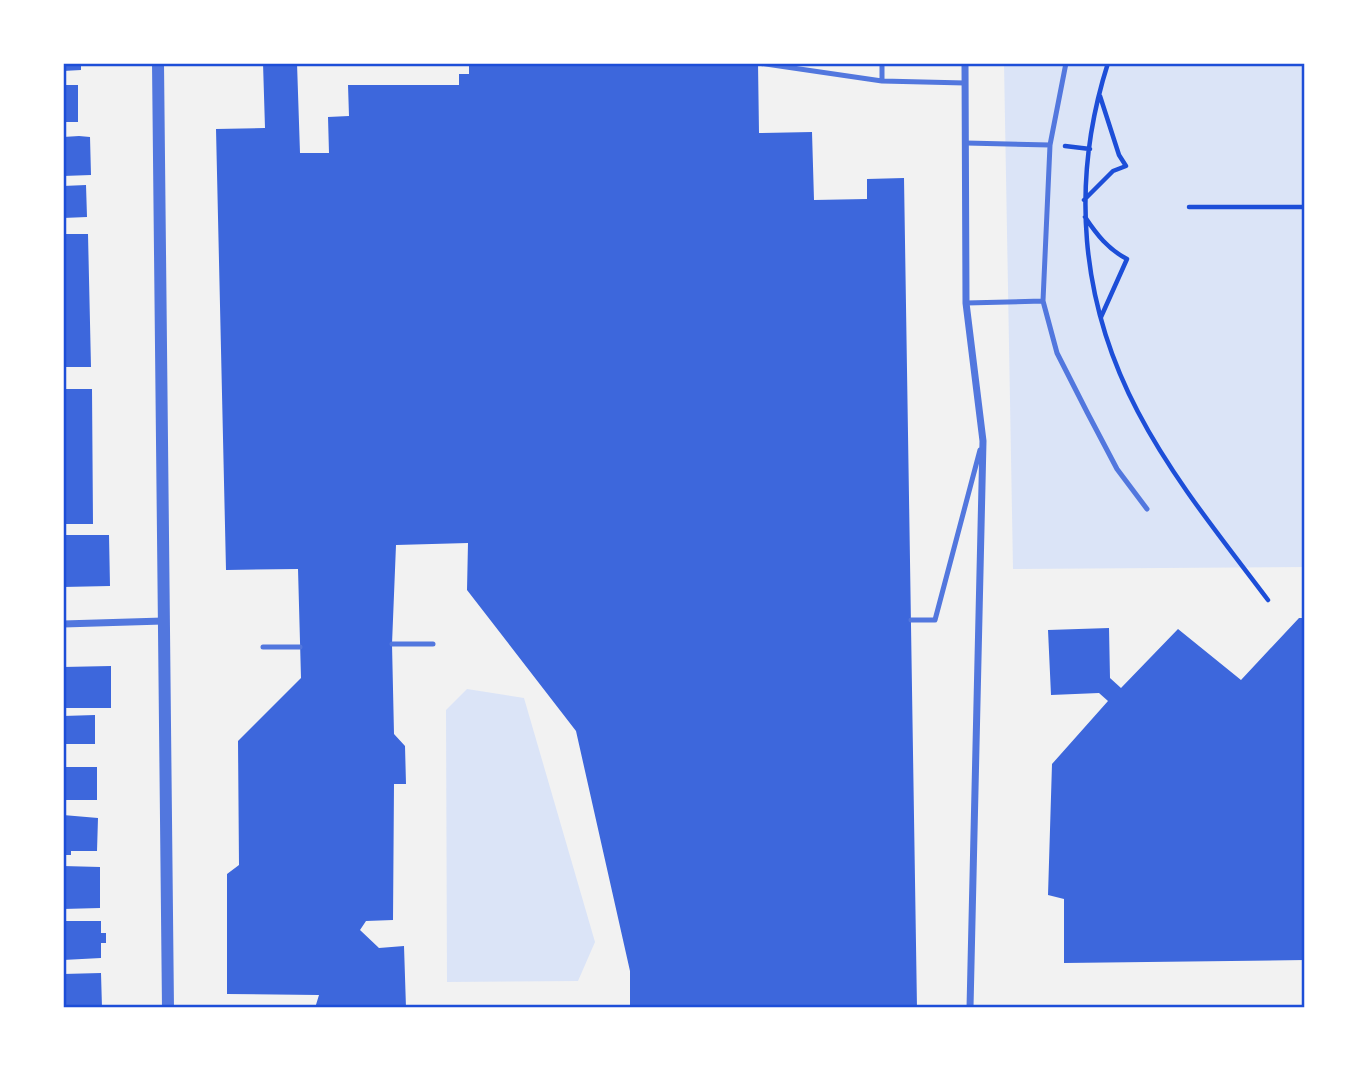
<svg xmlns="http://www.w3.org/2000/svg" width="1368" height="1071" font-family="Poppins,sans-serif">
<rect width="100%" height="100%" fill="#f2f2f2"/>
<path fill="#dbe4f7" d="M 1004,63 L 1305,63 L 1305,567 L 1013,569 Z
M 467,689 L 524,698 L 595,942 L 578,981 L 447,982 L 446,710 Z"/>
<path fill="#3d67dc" d="M 63,63 L 81,63 L 81,70 L 63,71 Z
M 263,63 L 297,63 L 300,153 L 329,153 L 328,117 L 349,116 L 348,85 L 459,85 L 459,74 L 469,74 L 469,65 L 758,63 L 759,133 L 812,132 L 814,200 L 867,199 L 867,179 L 904,178 L 917,1008 L 630,1008 L 630,971 L 576,731 L 467,590 L 468,543 L 396,545 L 392,644 L 394,734 L 405,746 L 406,784 L 394,784 L 393,920 L 366,921 L 360,930 L 379,948 L 404,946 L 406,1008 L 315,1008 L 319,995 L 227,994 L 227,874 L 239,865 L 238,741 L 301,678 L 298,569 L 226,570 L 216,129 L 265,128 Z
M 63,85 L 78,85 L 78,122 L 63,122 Z
M 79,136 L 90,137 L 91,175 L 63,176 L 63,137 Z
M 86,185 L 87,217 L 63,218 L 63,186 Z
M 63,234 L 88,234 L 91,367 L 63,367 Z
M 63,389 L 92,389 L 93,524 L 63,524 Z
M 63,535 L 109,535 L 110,586 L 63,587 Z
M 1299,618 L 1305,618 L 1305,960 L 1064,963 L 1064,899 L 1048,895 L 1052,764 L 1108,701 L 1099,693 L 1051,695 L 1048,630 L 1109,628 L 1110,678 L 1121,688 L 1178,629 L 1241,680 Z
M 111,666 L 111,708 L 63,708 L 63,667 Z
M 95,715 L 95,744 L 63,744 L 63,716 Z
M 63,767 L 97,767 L 97,800 L 63,800 Z
M 63,815 L 98,818 L 97,851 L 71,851 L 71,855 L 63,855 Z
M 63,866 L 100,867 L 100,908 L 63,909 Z
M 63,921 L 101,921 L 101,933 L 106,933 L 106,943 L 101,943 L 101,958 L 63,960 Z
M 101,973 L 102,1008 L 63,1008 L 63,974 Z"/>
<g fill="none" stroke-linecap="round" stroke-linejoin="round">
<path stroke="#1d4ed8" stroke-width="4.5" d="M 1108,63 C 1070,182 1080,302 1138,412 C 1173,479 1223,540 1268,600
M 1065,146 L 1090,149
M 1084,200 L 1113,171 L 1126,166 L 1119,155 L 1100,96
M 1189,207 L 1305,207
M 1085,217 C 1097,235 1108,249 1127,259 L 1101,317"/>
<path stroke="#5277de" stroke-width="5" d="M 758,63 L 882,81 L 965,83
M 882,81 L 882,63
M 966,143 L 1050,145 L 1066,63
M 1050,145 L 1043,301 L 1057,353 L 1087,412 L 1117,469 L 1147,509
M 966,303 L 1043,301
M 911,620 L 935,620 L 980,450
M 392,644 L 433,644
M 263,647 L 300,647"/>
<path stroke="#5277de" stroke-width="7" d="M 965,63 L 966,303 L 983,441 L 970,1008
M 63,624 L 163,621"/>
<path stroke="#5277de" stroke-width="12" d="M 158,63 L 168,1008"/>
</g>
<rect width="1368" height="1071" fill="none" stroke="#ffffff" stroke-width="130"/>
<rect x="65" y="65" width="1238" height="941" fill="none" stroke="#1d4ed8" stroke-width="2.5"/>
</svg>
